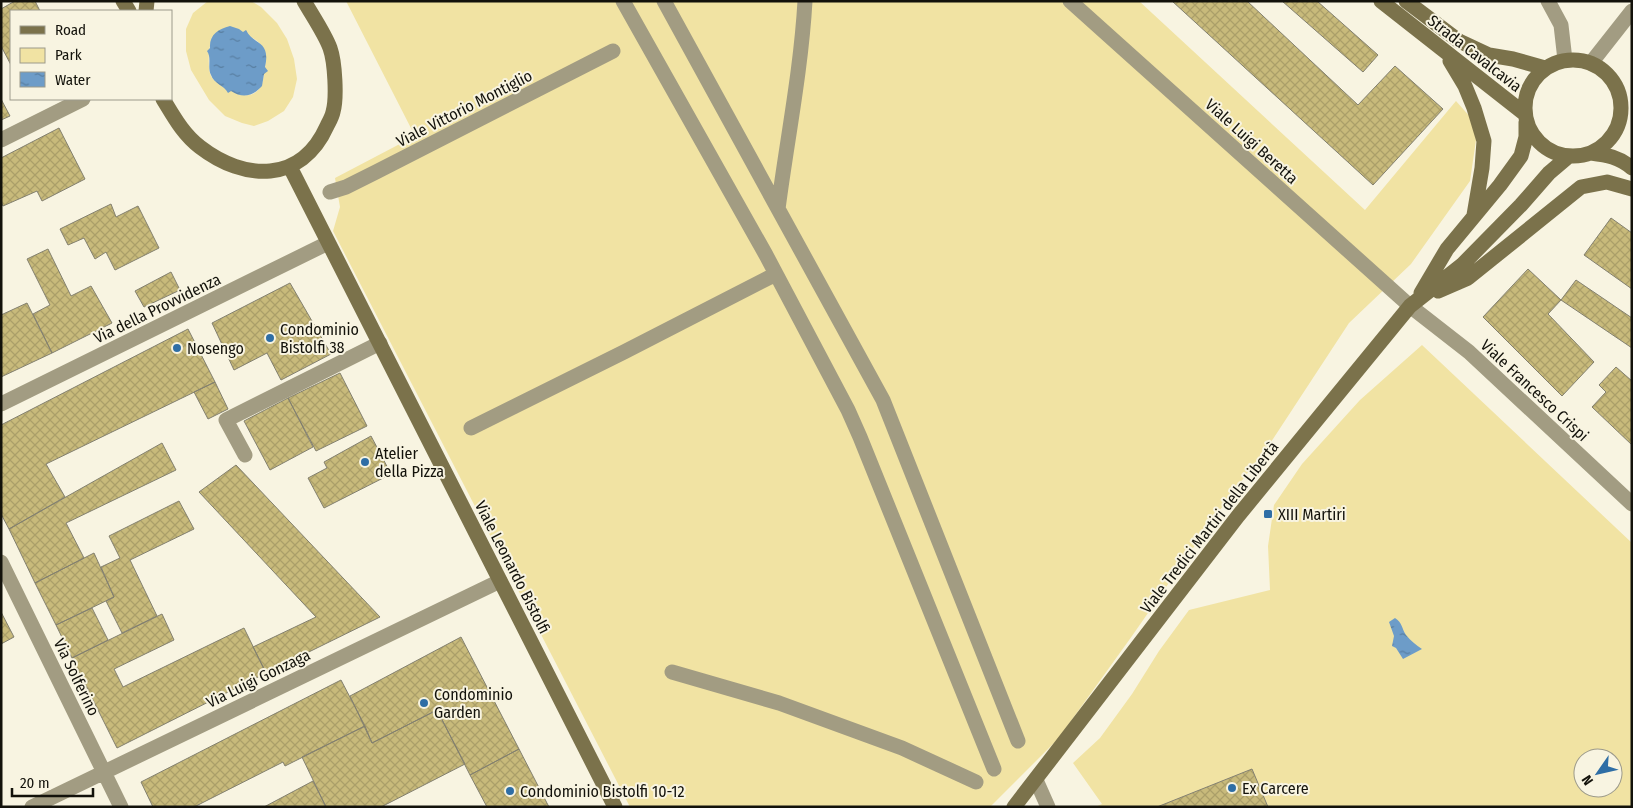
<svg xmlns="http://www.w3.org/2000/svg" width="1633" height="808" font-family="'Fira Sans Condensed',sans-serif">
<defs>
<pattern id="water-ripples" width="26" height="14" patternUnits="userSpaceOnUse" patternTransform="scale(1.25)"><rect width="26" height="14" fill="#6d9cc8"/><path d="M2 4q2-2 4 0t4 0M15 11q2-2 4 0t4 0" fill="none" stroke="#587ea1"/></pattern>
<pattern id="building-cross-hatch" width="8" height="8" patternUnits="userSpaceOnUse" patternTransform="scale(1.25)"><rect width="8" height="8" fill="#c8ba7b"/><path d="M0 0l8 8M0 8l8-8" fill="none" stroke="#ab9f69"/></pattern>
</defs>
<rect width="100%" height="100%" fill="#f8f4e1"/>
<path fill="#f1e3a3" fill-rule="evenodd" d="M 208,1 L 251,1 L 261,7 L 277,23 L 287,39 L 294,59 L 297,79 L 293,97 L 284,111 L 268,121 L 254,126 L 242,123 L 225,116 L 209,100 L 191,70 L 186,51 L 186,29 L 193,13 ZM 243,32 C 261,43 268,46 265,68 C 263,76 264,84 258,90 C 255,94 248,96 244,95 C 235,94 214,83 211,76 C 207,67 209,46 212,37 Z
M 346,1 L 1139,1 L 1365,210 L 1456,101 L 1472,119 L 1476,140 L 1470,181 L 1411,264 L 1349,323 L 1273,439 L 1214,518 L 1132,636 L 1058,739 L 990,807 L 630,807 L 333,231 L 340,207 L 335,178 L 415,136 Z
M 1422,345 L 1632,543 L 1632,807 L 1268,807 L 1252,769 L 1157,807 L 1095,807 L 1102,804 L 1073,763 L 1100,738 L 1132,694 L 1159,651 L 1189,610 L 1270,590 L 1268,546 L 1274,505 L 1302,464 L 1360,400 ZM 1583,758 L 1613,758 L 1613,788 L 1583,788 Z"/>
<path fill="url(#water-ripples)" d="M 230,26 L 239,29 L 243,32 L 246,30 C 254,46 271,40 265,67 L 268,71 L 264,74 L 262,86 C 253,96 243,99 231,91 L 228,93 C 224,85 214,84 211,75 C 207,67 212,58 207,51 L 210,48 C 209,35 218,29 230,26 Z
M 1395,618 C 1402,622 1402,629 1406,635 C 1411,641 1416,645 1422,649 L 1403,659 L 1396,648 L 1392,646 L 1394,636 L 1389,622 Z"/>
<path fill="url(#building-cross-hatch)" stroke="#83806f" d="M 15,1 L 35,1 L 40,11 L 11,11 L 11,65 L 1,46 L 1,9 Z
M 1172,1 L 1247,1 L 1358,105 L 1395,66 L 1443,109 L 1373,185 Z
M 1282,1 L 1317,1 L 1378,55 L 1363,72 Z
M 1,99 L 10,116 L 1,120 Z
M 59,128 L 85,179 L 42,201 L 37,191 L 3,206 L 1,202 L 1,158 Z
M 111,204 L 116,217 L 138,206 L 159,248 L 115,270 L 106,252 L 95,259 L 84,238 L 68,245 L 60,229 Z
M 1611,218 L 1632,233 L 1632,289 L 1584,255 Z
M 48,249 L 71,296 L 91,286 L 112,323 L 52,353 L 33,314 L 50,305 L 27,259 Z
M 1528,269 L 1561,300 L 1548,314 L 1594,362 L 1562,396 L 1483,317 Z
M 171,272 L 180,290 L 144,307 L 135,291 Z
M 1576,280 L 1632,318 L 1632,348 L 1561,300 Z
M 290,283 L 331,354 L 281,380 L 267,353 L 234,370 L 212,323 Z
M 27,303 L 52,353 L 1,377 L 1,315 Z
M 188,329 L 215,382 L 46,464 L 65,497 L 9,529 L 1,514 L 1,425 Z
M 1616,367 L 1632,381 L 1632,445 L 1592,407 L 1606,392 L 1599,385 Z
M 340,373 L 367,426 L 316,451 L 288,398 Z
M 215,382 L 228,409 L 208,419 L 194,392 Z
M 288,398 L 313,447 L 270,470 L 244,421 Z
M 371,436 L 391,474 L 324,508 L 308,478 L 327,468 L 324,462 Z
M 162,443 L 176,470 L 66,523 L 84,558 L 35,583 L 9,529 Z
M 236,465 L 380,617 L 266,673 L 253,647 L 316,617 L 199,492 Z
M 179,501 L 194,529 L 130,560 L 157,616 L 122,633 L 106,601 L 114,597 L 101,567 L 120,558 L 109,536 Z
M 94,553 L 114,597 L 56,625 L 35,583 Z
M 92,608 L 108,640 L 72,658 L 56,625 Z
M 1,612 L 14,637 L 1,644 Z
M 162,614 L 174,640 L 114,669 L 123,687 L 244,628 L 266,673 L 117,748 L 72,658 Z
M 461,637 L 519,749 L 470,775 L 437,710 L 372,743 L 350,696 Z
M 341,680 L 365,726 L 285,766 L 283,762 L 194,807 L 153,807 L 141,782 Z
M 437,710 L 465,764 L 381,807 L 326,807 L 302,757 L 365,726 L 372,743 Z
M 519,749 L 549,807 L 487,807 L 470,775 Z
M 1252,769 L 1268,807 L 1157,807 Z
M 313,781 L 326,807 L 264,807 Z"/>
<g fill="none" stroke-linecap="round" stroke-linejoin="round">
<path stroke="#a29c82" stroke-width="15" d="M 1,140 L 83,99
M 245,455 L 226,420 L 380,343"/>
<path stroke="#a29c82" stroke-width="15" d="M 623,1 L 766,255 L 848,410 L 860,437 L 994,769
M 664,1 L 883,400 L 1018,741
M 1070,1 L 1410,306 L 1469,352 L 1632,504
M 1548,1 L 1561,25 L 1565,60
M 1591,63 L 1632,11
M 330,192 L 346,187 L 376,172 L 613,51
M 778,209 C 787,140 801,71 805,1
M 1,404 L 328,243
M 471,428 L 624,352 L 776,274
M 1,562 L 121,807
M 672,672 L 779,703 L 902,748 L 976,782
M 1036,780 L 1048,807
M 32,807 L 500,581"/>
<path stroke="#7b724b" stroke-width="15" d="M 123,1 L 129,11
M 1381,1 L 1525,114
M 1406,1 L 1459,41 L 1489,55 L 1513,59 L 1545,68
M 146,11 L 147,1
M1525 108a48 48 0 1 1 96 0a48 48 0 1 1-96 0Z
M 1450,61 L 1465,86 L 1474,108 L 1484,141 L 1482,168 L 1474,215
M 163,99 C 174,117 183,134 200,147 C 244,181 301,184 327,126 C 329,122 332,117 333,112 C 337,98 335,62 330,48 C 325,34 312,15 304,1
M 1591,153 C 1607,155 1619,157 1632,168
M 290,167 L 615,807
M 1438,291 L 1468,278 L 1581,187 L 1607,182 L 1632,189
M 1421,293 L 1447,249 L 1500,185 L 1521,156 L 1526,137 L 1526,122
M 1014,807 L 1238,516 L 1410,306 L 1462,265 L 1521,205 L 1549,173 L 1569,156"/>
</g>
<g fill="#2f6ea5" stroke="#f8f4e1" stroke-width="2">
<circle cx="270" cy="338" r="5"/>
<circle cx="177" cy="348" r="5"/>
<circle cx="365" cy="462" r="5"/>
<rect x="1263" y="509" width="10" height="10" rx="2.5"/>
<circle cx="424" cy="703" r="5"/>
<circle cx="1232" cy="788" r="5"/>
<circle cx="510" cy="791" r="5"/>
</g>
<g text-anchor="middle" stroke-width="4" stroke-linejoin="round" paint-order="stroke">
<g font-size="16" fill="#13120b" stroke="#f8f4e1">
<text transform="translate(1475 53) rotate(38)" y="6">Strada Cavalcavia</text>
<text transform="translate(464 108) rotate(-27)" y="6">Viale Vittorio Montiglio</text>
<text transform="translate(1252 141) rotate(42)" y="6">Viale Luigi Beretta</text>
<text transform="translate(157 308) rotate(-26)" y="6">Via della Provvidenza</text>
<text transform="translate(1535 390) rotate(43)" y="6">Viale Francesco Crispi</text>
<text transform="translate(1209 527) rotate(-52)" y="6">Viale Tredici Martiri della Libertà</text>
<text transform="translate(513 567) rotate(63)" y="6">Viale Leonardo Bistolfi</text>
<text transform="translate(77 677) rotate(64)" y="6">Via Solferino</text>
<text transform="translate(258 678) rotate(-26)" y="6">Via Luigi Gonzaga</text>
</g>
<g font-size="16" fill="#13120b" stroke="#f8f4e1" text-anchor="start">
<text x="280" y="335">Condominio<tspan x="280" dy="18">Bistolfi 38</tspan></text>
<text x="187" y="354">Nosengo</text>
<text x="375" y="459">Atelier<tspan x="375" dy="18">della Pizza</tspan></text>
<text x="1278" y="520">XIII Martiri</text>
<text x="434" y="700">Condominio<tspan x="434" dy="18">Garden</tspan></text>
<text x="1242" y="794">Ex Carcere</text>
<text x="520" y="797">Condominio Bistolfi 10-12</text>
</g>
</g>
<rect width="1633" height="808" fill="none" stroke="#13120b" stroke-width="5"/>
<rect x="10" y="10" width="162" height="90" fill="#f8f4e1" stroke="#9c9a8b"/>
<rect x="20" y="26" width="25" height="8" fill="#7b724b" stroke="#9c9a8b"/>
<text x="55" y="35" font-size="15" fill="#13120b">Road</text>
<rect x="20" y="48" width="25" height="15" fill="#f1e3a3" stroke="#9c9a8b"/>
<text x="55" y="60" font-size="15" fill="#13120b">Park</text>
<rect x="20" y="72" width="25" height="15" fill="url(#water-ripples)" stroke="#9c9a8b"/>
<text x="55" y="85" font-size="15" fill="#13120b">Water</text>
<g transform="translate(1598 773) rotate(236)"><circle r="24" fill="#f8f4e1" stroke="#9c9a8b"/>
<path d="M0-4L9 19L0 12L-9 19Z" fill="#2f6ea5"/>
<text y="-8" font-size="14" font-weight="bold" text-anchor="middle" fill="#13120b">N</text>
</g>
<path d="M12 788v8h81v-8" fill="none" stroke="#13120b" stroke-width="2.5"/>
<text x="20" y="788" font-size="15" fill="#13120b" stroke="#f8f4e1" stroke-width="4" paint-order="stroke">20 m</text>
</svg>
